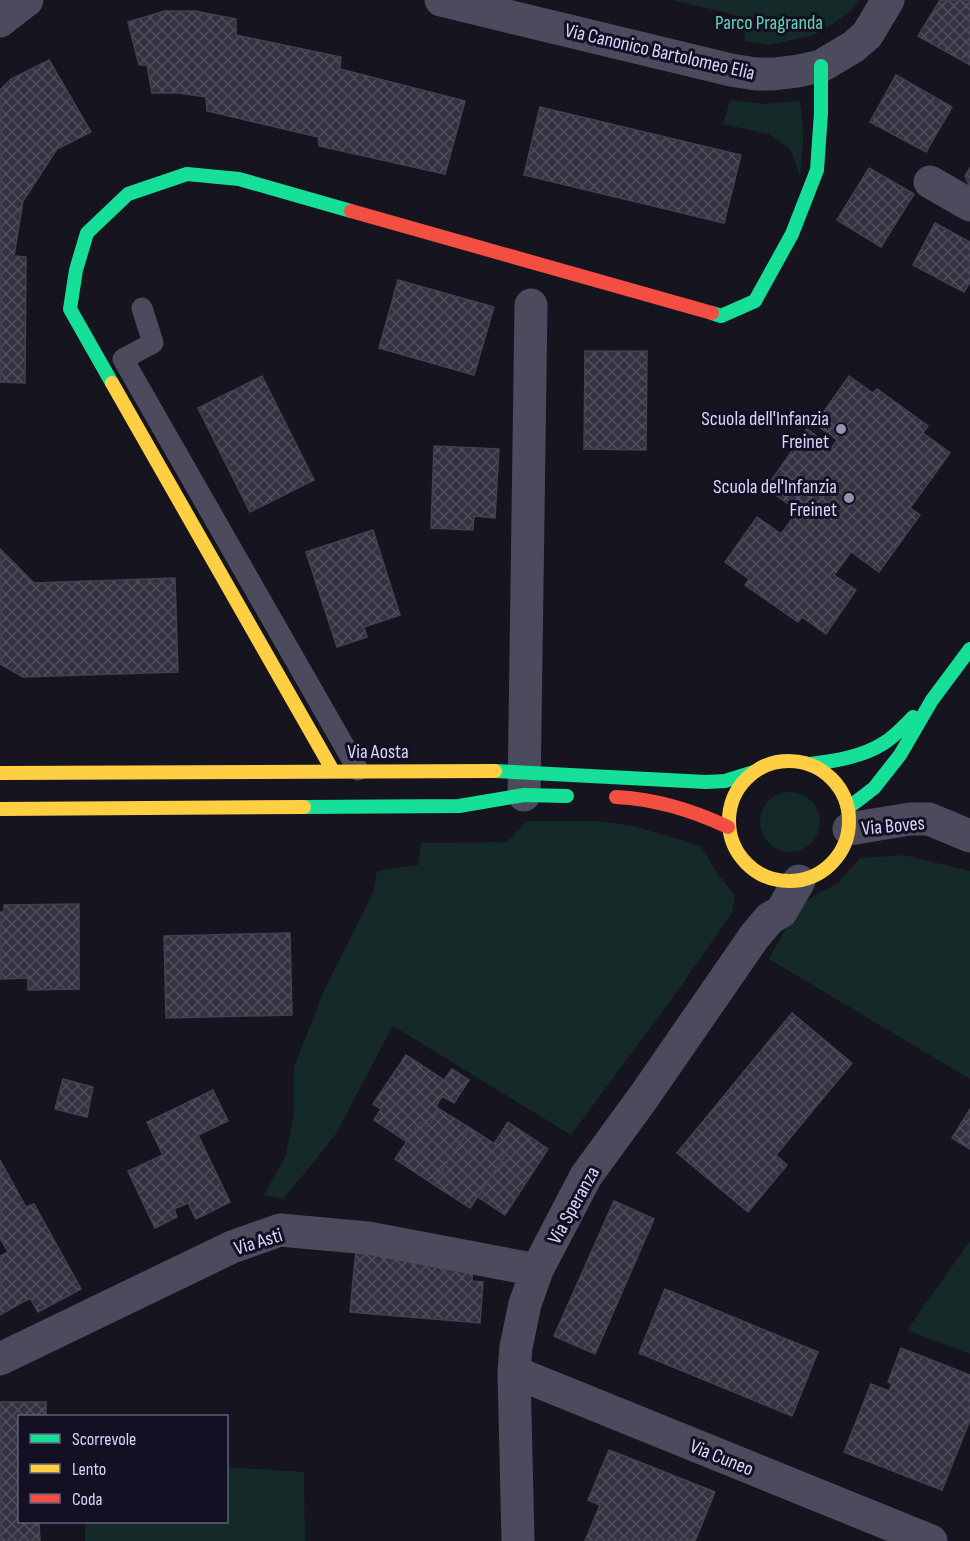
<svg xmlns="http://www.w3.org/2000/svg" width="970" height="1541" font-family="'Sofia Sans Condensed',sans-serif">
<defs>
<pattern id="building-cross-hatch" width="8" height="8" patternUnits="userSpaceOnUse" patternTransform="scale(1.5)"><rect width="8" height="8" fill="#343240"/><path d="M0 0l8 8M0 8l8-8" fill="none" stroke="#514f5c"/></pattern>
</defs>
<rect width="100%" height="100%" fill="#16141e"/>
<path fill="#142928" d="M 672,0 L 859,0 L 854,8 L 834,23 L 814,35 L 769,45 L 744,41 L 747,18 Z
M 730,100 L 763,104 L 799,101 C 806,127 803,149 800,175 L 790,149 L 769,134 L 723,124 Z
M760 822a30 30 0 1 1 60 0a30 30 0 1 1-60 0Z
M 527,821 L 597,821 L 634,826 L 701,846 L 717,873 L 735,896 L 732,913 L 674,996 L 571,1135 L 393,1026 L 335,1135 L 313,1163 L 283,1199 L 264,1195 L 286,1155 L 294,1112 L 294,1067 L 325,988 L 373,893 L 377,871 L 418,865 L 421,843 L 507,842 Z
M 904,855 L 970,871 L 970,1079 L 769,959 L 799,904 L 838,883 L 860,858 Z
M 970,1241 L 970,1354 L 907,1330 Z
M 227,1467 L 304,1472 L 305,1541 L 85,1541 L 85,1522 L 226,1522 Z"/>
<path fill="url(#building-cross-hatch)" stroke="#424051" stroke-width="1.5" d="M 940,0 L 970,0 L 970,65 L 918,36 Z
M 165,11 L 195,11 L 236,19 L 236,35 L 341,57 L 340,69 L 465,101 L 445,174 L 319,146 L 318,137 L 207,111 L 206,97 L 179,93 L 152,93 L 147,65 L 139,65 L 128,22 Z
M 49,60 L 91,132 L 57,149 L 23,201 L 14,256 L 26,257 L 25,383 L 0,382 L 0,90 L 11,79 Z
M 896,75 L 952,107 L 926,152 L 870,122 Z
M 540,107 L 741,155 L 724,223 L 524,175 Z
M 869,168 L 914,194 L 881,247 L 837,220 Z
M 970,168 L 970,187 L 965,176 Z
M 935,223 L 970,242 L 970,282 L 964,292 L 913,265 Z
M 398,280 L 494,307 L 474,375 L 379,348 Z
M 585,351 L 647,351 L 646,450 L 584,449 Z
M 262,376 L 314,480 L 250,512 L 198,408 Z
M 849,376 L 873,393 L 877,389 L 928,426 L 923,433 L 950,453 L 910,508 L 920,515 L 879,572 L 851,552 L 834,575 L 856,590 L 826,634 L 802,617 L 798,622 L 745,585 L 749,579 L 725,562 L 757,517 L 781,534 L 798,511 L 766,488 L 807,429 L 832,447 L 837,440 L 815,424 Z
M 434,446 L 499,449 L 495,518 L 474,516 L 473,530 L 431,528 Z
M 373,530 L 400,615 L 364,627 L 367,637 L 337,647 L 306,552 Z
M 0,549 L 34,583 L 175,578 L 178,672 L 23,677 L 0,664 Z
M 79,904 L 79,989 L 28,990 L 28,978 L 0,979 L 0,912 L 4,912 L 4,905 Z
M 290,933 L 292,1015 L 166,1018 L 164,936 Z
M 792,1013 L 852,1063 L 776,1155 L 787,1165 L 748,1212 L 677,1153 Z
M 406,1055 L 444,1080 L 452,1069 L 469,1080 L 454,1103 L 442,1096 L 436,1106 L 439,1109 L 428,1127 L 420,1122 L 407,1142 L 374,1120 L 381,1109 L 373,1104 Z
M 63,1079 L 93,1087 L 87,1117 L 55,1109 Z
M 213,1090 L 228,1121 L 198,1135 L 230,1202 L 196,1219 L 188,1203 L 174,1209 L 177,1217 L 155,1228 L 128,1171 L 163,1155 L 147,1122 Z
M 439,1109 L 470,1128 L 433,1184 L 395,1159 L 420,1122 L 428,1127 Z
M 970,1109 L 970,1149 L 952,1138 Z
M 508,1122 L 548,1149 L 505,1215 L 478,1197 L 507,1152 L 494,1144 Z
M 470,1128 L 507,1152 L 470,1208 L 433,1184 Z
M 0,1160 L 26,1207 L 34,1204 L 81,1289 L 38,1312 L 30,1298 L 0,1315 L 0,1256 L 8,1252 L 0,1238 Z
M 614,1201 L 654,1219 L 595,1354 L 554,1336 Z
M 356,1249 L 473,1267 L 472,1281 L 483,1282 L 480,1323 L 350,1312 Z
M 665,1289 L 818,1352 L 792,1416 L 639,1353 Z
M 901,1348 L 970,1375 L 970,1420 L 942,1490 L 844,1452 L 871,1384 L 889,1391 L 892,1384 L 888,1382 Z
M 0,1402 L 46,1402 L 46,1416 L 20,1416 L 20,1522 L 39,1522 L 40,1541 L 0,1541 Z
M 609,1450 L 715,1492 L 695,1541 L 585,1541 L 600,1505 L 588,1500 Z"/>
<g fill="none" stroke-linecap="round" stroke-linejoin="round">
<path stroke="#4b4b5d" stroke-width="21" d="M 142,308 L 153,343 L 123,359 L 358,770"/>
<path stroke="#4b4b5d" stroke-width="33" d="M 441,0 L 731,70 L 756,74 L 774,74 L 798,71 L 821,66 L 853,47 L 867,35 L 888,0
M 0,21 L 27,0
M 930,182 L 970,205
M 524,795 L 531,305
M 849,829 L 910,819 L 929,819 L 970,836
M 0,1359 L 232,1247 L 280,1230 L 368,1238 L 537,1270
M 514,1372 L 931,1541
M 518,1541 L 514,1372 L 516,1347 L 525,1304 L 537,1270 L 586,1176 L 645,1095 L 754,937 L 770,918 L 781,912 L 799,881"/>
<path stroke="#16e098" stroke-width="14" d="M 712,313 L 721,316 L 755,301 L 792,234 L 817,170 L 821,113 L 821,66
M 112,383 L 70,309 L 76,270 L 87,233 L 128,194 L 187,174 L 239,179 L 351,211
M 810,764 C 835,761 862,757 884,743 C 895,736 904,726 913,717
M 495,771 L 706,782 L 725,781 L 754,772
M 304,807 L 459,806 L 524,795 L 567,796
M 848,808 L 874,788 L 900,755 L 932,700 L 970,649"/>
<path stroke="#ffcf43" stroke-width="14" d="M 112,383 L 333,771
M729 821a60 60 0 1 1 120 0a60 60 0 1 1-120 0Z
M 0,773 L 495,771
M 0,809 L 304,807"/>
<path stroke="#f24e42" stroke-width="14" d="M 351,211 L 712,313
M 616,797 C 656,799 692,810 728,827"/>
</g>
<g fill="#9392ae" stroke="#121022" stroke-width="2">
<circle cx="841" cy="429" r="6"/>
<circle cx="849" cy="498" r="6"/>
</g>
<g text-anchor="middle" stroke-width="6" stroke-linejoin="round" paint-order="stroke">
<g font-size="20" fill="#69d4af" stroke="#121022">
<text x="769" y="29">Parco Pragranda</text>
</g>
<g font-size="20" fill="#d7d6fb" stroke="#121022">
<text transform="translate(660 51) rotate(13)" y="7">Via Canonico Bartolomeo Elia</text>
<text x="378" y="758">Via Aosta</text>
<text transform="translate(893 825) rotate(-5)" y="7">Via Boves</text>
<text transform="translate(573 1205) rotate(-61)" y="7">Via Speranza</text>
<text transform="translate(258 1241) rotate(-17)" y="7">Via Asti</text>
<text transform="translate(722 1457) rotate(22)" y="7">Via Cuneo</text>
</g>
<g font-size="20" fill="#d7d6fb" stroke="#121022" text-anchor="end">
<text x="829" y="425">Scuola dell'Infanzia<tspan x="829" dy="23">Freinet</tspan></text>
<text x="837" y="493">Scuola del'Infanzia<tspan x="837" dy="23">Freinet</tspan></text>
</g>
</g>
<rect x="18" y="1415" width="210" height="108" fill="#121022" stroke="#615f79" stroke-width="1.5"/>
<rect x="30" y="1434" width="30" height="9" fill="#16e098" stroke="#615f79" stroke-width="1.5"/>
<text x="72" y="1445" font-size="18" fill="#d7d6fb">Scorrevole</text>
<rect x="30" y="1464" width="30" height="9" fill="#ffcf43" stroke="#615f79" stroke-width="1.5"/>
<text x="72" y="1475" font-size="18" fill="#d7d6fb">Lento</text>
<rect x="30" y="1494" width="30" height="9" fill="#f24e42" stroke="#615f79" stroke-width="1.5"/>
<text x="72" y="1505" font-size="18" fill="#d7d6fb">Coda</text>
</svg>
